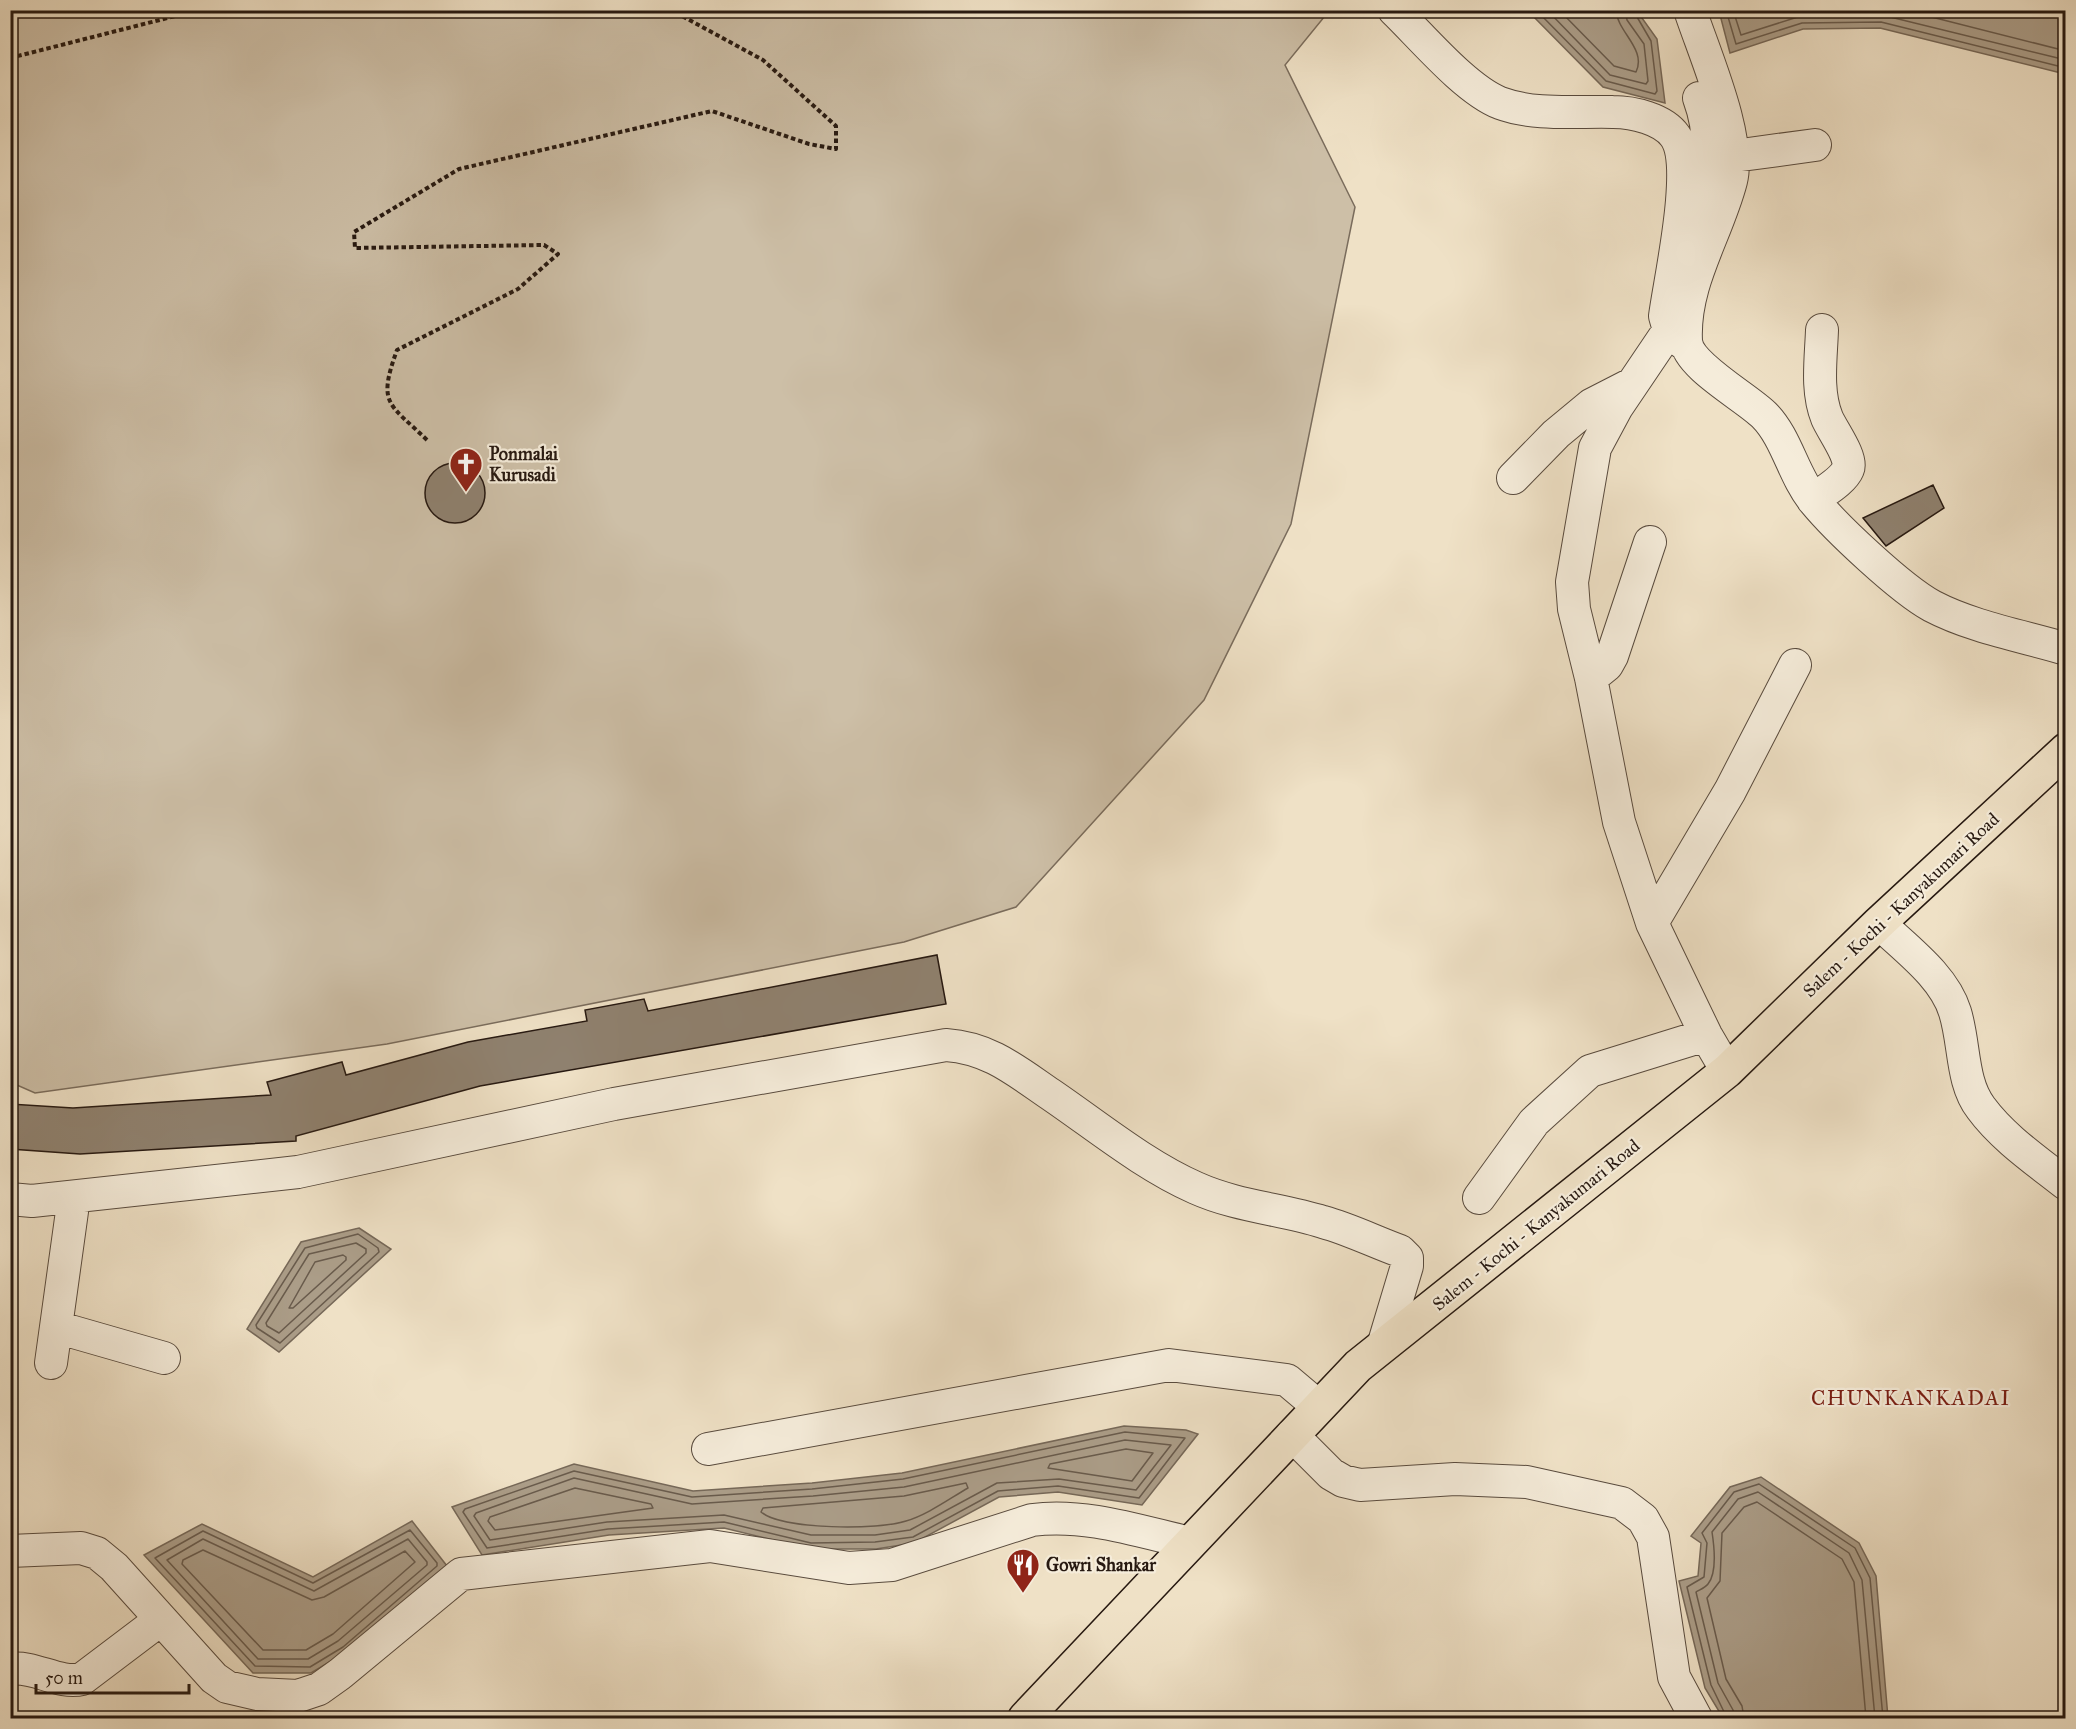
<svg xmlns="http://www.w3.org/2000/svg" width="2076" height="1729" font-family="'IM FELL Great Primer',serif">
<rect width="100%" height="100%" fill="#efe1c6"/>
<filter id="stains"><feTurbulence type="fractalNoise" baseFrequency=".00333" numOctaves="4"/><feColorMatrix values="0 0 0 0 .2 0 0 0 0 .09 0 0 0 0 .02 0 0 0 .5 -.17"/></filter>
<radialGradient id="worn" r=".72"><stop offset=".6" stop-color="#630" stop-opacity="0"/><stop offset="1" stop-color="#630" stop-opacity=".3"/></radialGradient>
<path fill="#cdbfa7" stroke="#7a6c5c" stroke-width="1.5" d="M 11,10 L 1329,11 L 1285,65 L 1355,207 L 1291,524 L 1204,700 L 1016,907 L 904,942 L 387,1044 L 35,1093 L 10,1082 Z"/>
<path fill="#ab9d88" stroke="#766858" stroke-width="1.5" d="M 1528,11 L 1637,11 L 1657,39 L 1665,103 L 1603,87 Z
M 1719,11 L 2065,11 L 2065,74 L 1880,28 L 1803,29 L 1730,53 Z
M 359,1228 L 391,1249 L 279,1352 L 247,1329 L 301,1242 Z
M 1124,1426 L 1186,1430 L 1198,1434 L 1142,1505 L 1058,1492 L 999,1497 L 914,1543 L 876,1549 L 810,1549 L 724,1528 L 609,1535 L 482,1555 L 452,1507 L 574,1464 L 693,1491 L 812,1483 L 902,1473 Z
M 1761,1477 L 1859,1543 L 1876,1576 L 1888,1718 L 1723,1718 L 1705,1688 L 1679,1581 L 1698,1576 L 1701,1543 L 1691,1536 L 1730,1487 Z
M 412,1521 L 447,1566 L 346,1652 L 311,1673 L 253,1673 L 144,1555 L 202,1524 L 313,1577 Z"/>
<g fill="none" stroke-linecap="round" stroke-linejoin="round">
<path stroke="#695b4c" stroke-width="1.5" d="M 1536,10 L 1606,81 L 1655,94 L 1657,91 L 1651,41 L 1633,10
M 1547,10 L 1610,75 L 1646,84 L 1648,81 L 1644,44 L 1627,20 L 1625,10
M 1559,10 L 1614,66 L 1636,72 C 1647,49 1617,32 1616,10
M 1726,10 L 1736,44 L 1802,23 L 1881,22 L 2066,68
M 1733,10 L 1741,35 L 1801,16 L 1882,15 L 2066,60
M 1904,10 L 2066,51
M 358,1234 L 378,1248 L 379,1252 L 280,1343 L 257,1328 L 256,1325 L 305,1248 Z
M 356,1243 L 366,1249 L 366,1253 L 279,1333 L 267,1326 L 266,1323 L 309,1254 Z
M 343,1255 L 346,1257 L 346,1260 L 293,1308 L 289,1308 L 315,1262 Z
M 1125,1432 L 1185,1438 L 1139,1498 L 1058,1486 L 998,1491 L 913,1537 L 875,1542 L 811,1543 L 724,1522 L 608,1529 L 487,1548 L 463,1512 L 465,1509 L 574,1471 L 692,1497 L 812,1489 L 903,1479 Z
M 1125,1440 L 1171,1445 L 1136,1490 L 1059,1479 L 997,1483 L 910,1530 L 875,1535 L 811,1535 L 724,1515 L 607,1522 L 490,1540 L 474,1516 L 476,1513 L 574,1478 L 692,1504 L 813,1496 L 904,1487 Z
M 1126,1449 L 1153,1453 L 1132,1481 L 1048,1468 L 1050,1464 Z
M 966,1483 L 968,1488 C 949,1499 927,1515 906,1521 C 879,1530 783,1530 761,1512 L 763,1508 L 904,1496 Z
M 575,1488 L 651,1504 L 653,1508 L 495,1530 L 488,1521 L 490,1517 Z
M 410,1530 L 437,1563 L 437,1566 L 343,1647 L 310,1667 L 255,1666 L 155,1558 L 203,1531 L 313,1583 Z
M 408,1539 L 427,1562 L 427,1565 L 338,1641 L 308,1659 L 258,1659 L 167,1560 L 203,1539 L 314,1591 Z
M 203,1550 L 312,1600 L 324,1597 L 405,1551 L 415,1562 L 333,1634 L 306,1650 L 263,1650 L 182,1564 L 183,1560 Z
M 1727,1718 L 1711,1685 L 1687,1587 L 1704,1577 L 1707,1543 L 1702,1533 L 1734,1492 L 1759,1484 L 1855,1548 L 1870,1578 L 1883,1718
M 1735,1718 L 1733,1710 L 1718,1683 L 1696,1592 C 1699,1590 1705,1588 1708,1584 C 1717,1573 1714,1545 1712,1532 L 1738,1499 L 1758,1492 L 1849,1553 L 1862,1580 L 1875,1718
M 1744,1718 L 1742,1706 L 1726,1679 L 1707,1598 L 1720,1581 L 1722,1533 L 1744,1507 L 1757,1502 L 1842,1559 L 1854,1582 L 1866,1718"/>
</g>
<path fill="#8f816f" stroke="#271911" stroke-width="1.5" d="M425 493a30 30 0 1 1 60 0a30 30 0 1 1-60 0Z
M 1933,485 L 1944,508 L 1886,546 L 1863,518 Z
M 937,955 L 946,1004 L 480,1086 L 296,1136 L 296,1141 L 80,1154 L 10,1149 L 10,1104 L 73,1108 L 271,1095 L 267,1082 L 342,1062 L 346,1075 L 468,1042 L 587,1021 L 585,1010 L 644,999 L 648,1011 Z"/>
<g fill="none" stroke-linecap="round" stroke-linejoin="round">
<g stroke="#594b3e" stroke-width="34">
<path id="minor" d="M 1394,10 C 1422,37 1465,89 1500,103 C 1535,116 1576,111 1613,112 C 1633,112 1663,119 1675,136 C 1696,165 1670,278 1665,316 L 1669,330 L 1683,343
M 1690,10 C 1704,53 1742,138 1731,181 C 1717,235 1683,283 1686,341 C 1688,366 1746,397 1764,415 C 1787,438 1793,475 1814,501 C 1837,529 1901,589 1932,606 C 1972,627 2022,636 2066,649
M 1734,156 L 1815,145
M 1690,230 C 1707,185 1716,144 1699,98
M 1669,330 L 1617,407 L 1595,448 L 1572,582 L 1574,609 L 1591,678 L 1619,822 L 1652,923 L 1706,1035 L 1727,1071
M 1513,478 L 1556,434 L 1591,405 L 1630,385
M 1813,500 C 1823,492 1843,481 1848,469 C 1853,458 1832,430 1827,418 C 1816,391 1821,359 1822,330
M 1591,678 L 1607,665 L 1612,656 L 1650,542
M 1652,923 L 1730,791 L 1795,665
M 1879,923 C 1906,949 1944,976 1955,1012 C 1965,1044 1961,1082 1981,1108 C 2003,1138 2037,1161 2066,1184
M 1479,1198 L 1534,1122 L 1590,1071 L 1706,1035
M 10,1199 L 32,1201 L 298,1172 L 614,1104 L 946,1045 C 989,1048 1015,1070 1050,1094 C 1097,1126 1144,1165 1196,1188 C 1236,1206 1281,1209 1323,1222 C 1349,1229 1375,1242 1400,1251 L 1407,1258 L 1407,1266 L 1383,1346
M 56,1327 L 164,1358
M 51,1363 L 74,1197
M 1292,1435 L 1331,1474 L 1343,1481 L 1360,1485 L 1455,1479 L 1527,1482 L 1622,1503 L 1643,1519 L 1653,1537 L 1674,1677 L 1696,1718
M 708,1449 L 1169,1365 L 1287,1380 L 1319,1407
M 10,1551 L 81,1548 L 97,1553 L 114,1567 L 214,1678 L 227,1687 L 257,1694 L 298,1696 L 319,1689 L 340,1674 L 461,1574 L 710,1546 L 849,1568 L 892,1565 L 1032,1520 C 1085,1513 1138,1531 1190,1543
M 10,1669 C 34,1665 59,1685 82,1679 L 160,1620"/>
</g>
<g stroke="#271911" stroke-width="36">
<path id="highway" d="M 1025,1718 L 1358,1366 L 1727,1071 L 1879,923 L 2066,750"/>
</g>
<path stroke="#271911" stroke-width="4" stroke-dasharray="4.5 3" stroke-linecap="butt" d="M 10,58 L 199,10
M 427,440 C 389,403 377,405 397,350 L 518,289 L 558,254 L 544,245 L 355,248 L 354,232 L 459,169 L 712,111 L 809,144 L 836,149 L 836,126 L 763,60 L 671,10"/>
<use href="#minor" stroke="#f5ecda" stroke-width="32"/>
<use href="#highway" stroke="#efe1c6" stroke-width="33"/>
</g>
<defs>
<g id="church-pin" transform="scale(1.725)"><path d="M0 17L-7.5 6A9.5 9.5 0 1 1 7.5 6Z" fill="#8f2418" stroke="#f5ecda"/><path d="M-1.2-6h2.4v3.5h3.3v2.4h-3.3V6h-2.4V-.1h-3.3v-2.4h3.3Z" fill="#fff"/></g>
<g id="restaurant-pin" transform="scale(1.725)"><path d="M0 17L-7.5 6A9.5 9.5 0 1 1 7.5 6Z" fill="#8f2418" stroke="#f5ecda"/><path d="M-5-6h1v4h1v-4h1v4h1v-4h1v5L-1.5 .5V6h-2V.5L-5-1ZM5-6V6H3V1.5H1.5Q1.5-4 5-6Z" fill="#fff"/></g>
</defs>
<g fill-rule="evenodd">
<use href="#church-pin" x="466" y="464"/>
<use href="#restaurant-pin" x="1023" y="1565"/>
</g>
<g text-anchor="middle" stroke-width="4.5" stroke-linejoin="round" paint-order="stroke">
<g font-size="18" font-weight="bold" fill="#271911" stroke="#f5ecda" text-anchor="start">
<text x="489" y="460">Ponmalai<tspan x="489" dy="21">Kurusadi</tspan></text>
<text x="1046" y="1571">Gowri Shankar</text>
</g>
<g font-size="18" fill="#271911" stroke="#f5ecda">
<text transform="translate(1901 905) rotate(-43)" y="6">Salem - Kochi - Kanyakumari Road</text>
<text transform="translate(1536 1225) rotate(-39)" y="6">Salem - Kochi - Kanyakumari Road</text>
</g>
<g font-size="21" letter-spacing="1.5" fill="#7a1f14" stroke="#f5ecda">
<text x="1911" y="1405">CHUNKANKADAI</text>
</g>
</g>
<rect width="2076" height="1729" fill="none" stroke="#efe1c6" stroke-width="36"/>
<rect x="12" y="12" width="2052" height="1705" fill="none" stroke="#271911" stroke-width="3"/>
<rect x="18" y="18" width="2040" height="1693" fill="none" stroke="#271911" stroke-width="1.5"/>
<path d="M36 1684v9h153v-9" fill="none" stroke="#271911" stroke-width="3"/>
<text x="45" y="1684" font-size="18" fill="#271911" stroke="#f5ecda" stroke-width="4.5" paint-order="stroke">50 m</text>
<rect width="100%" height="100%" filter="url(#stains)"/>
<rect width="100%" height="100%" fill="url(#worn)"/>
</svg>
